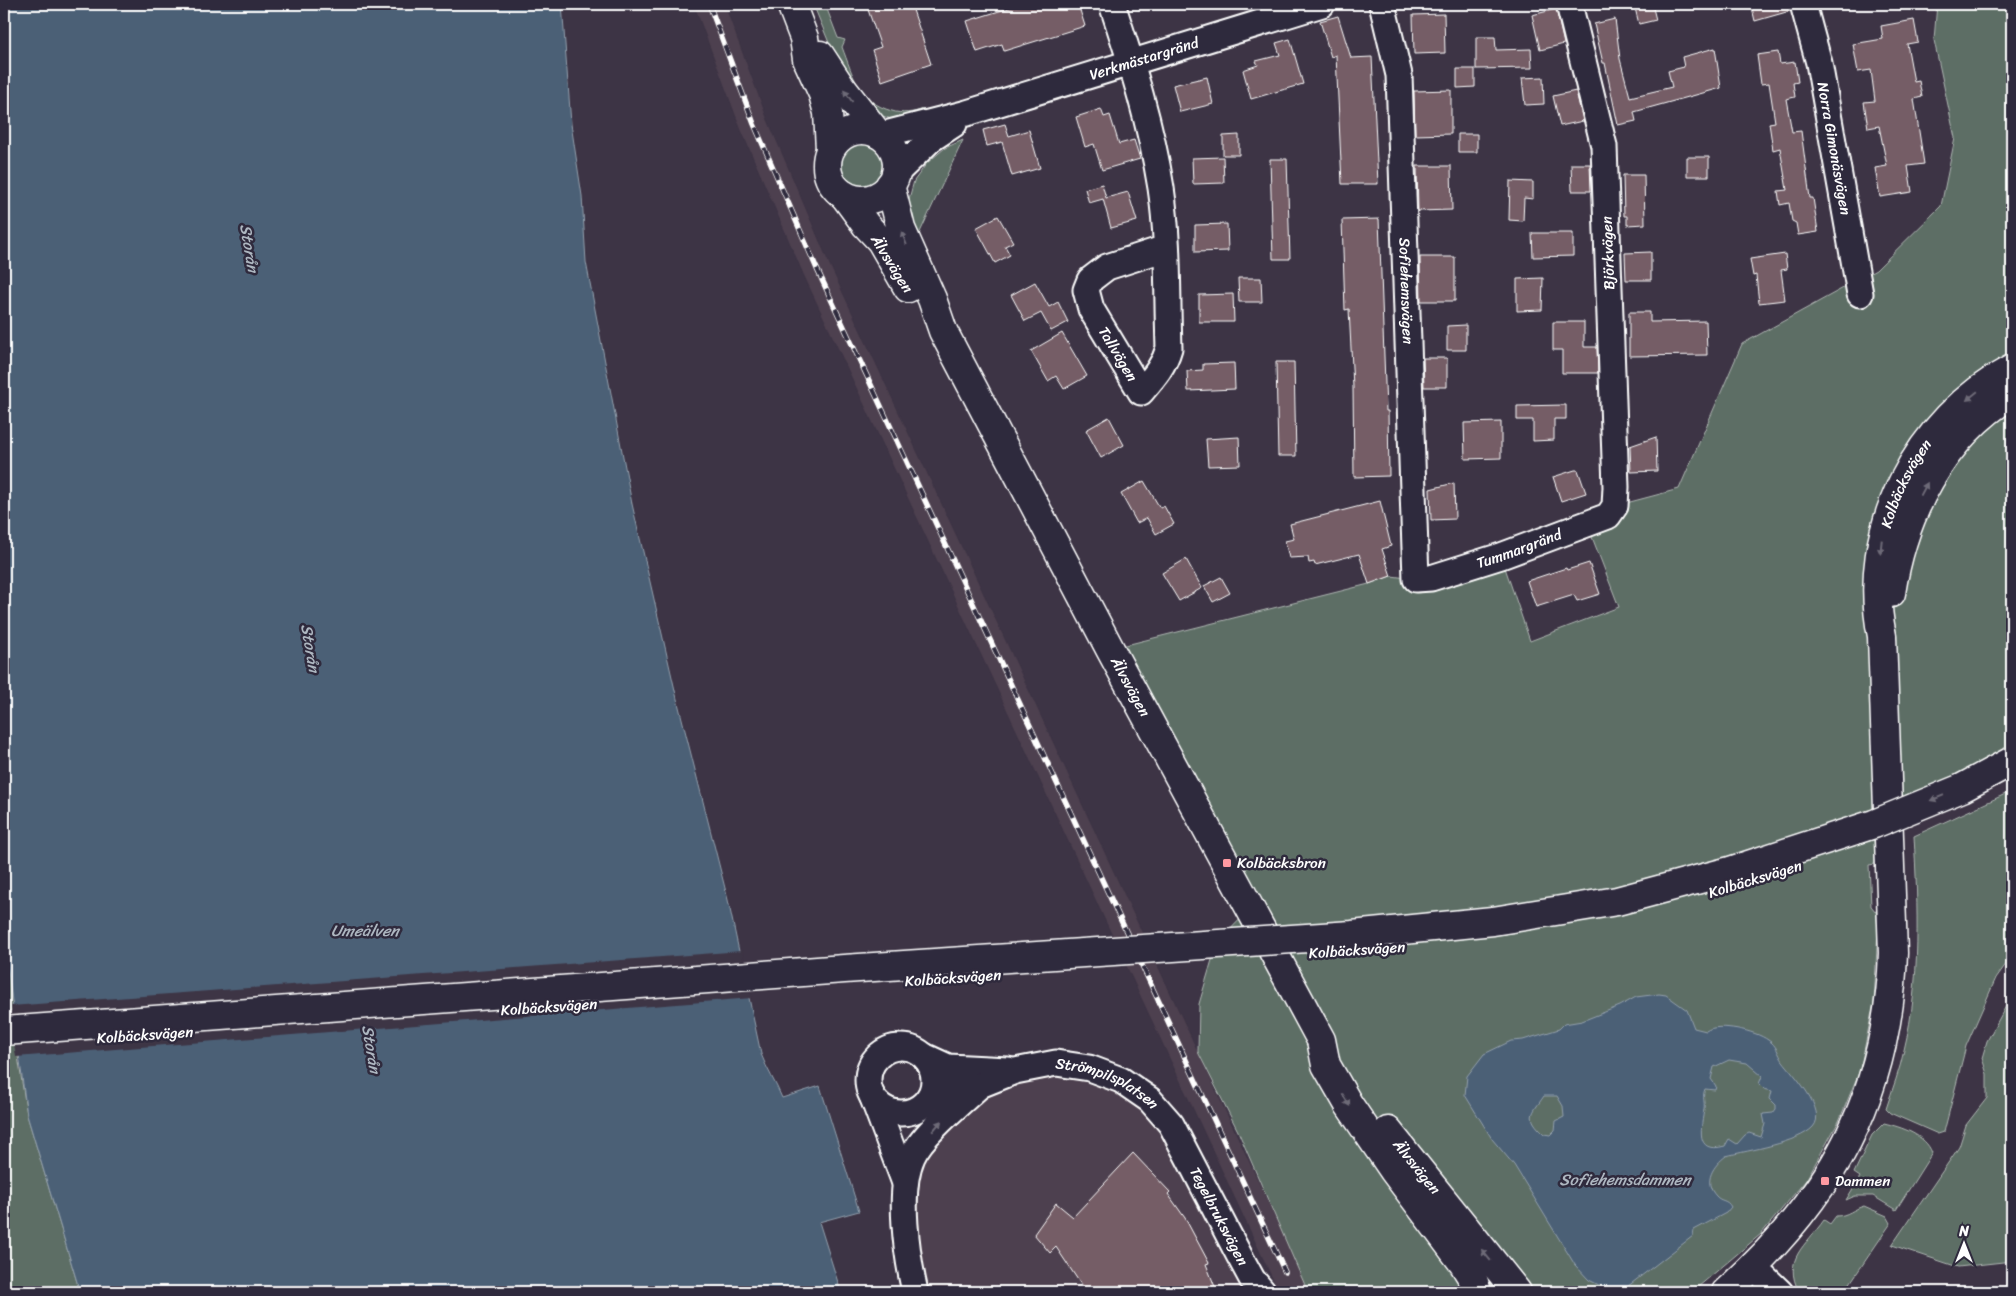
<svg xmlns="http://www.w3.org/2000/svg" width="2016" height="1296" font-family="Sriracha,sans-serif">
<rect width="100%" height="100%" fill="#3d3445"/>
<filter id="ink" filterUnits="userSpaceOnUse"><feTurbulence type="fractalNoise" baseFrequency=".02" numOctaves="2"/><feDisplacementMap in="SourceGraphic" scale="10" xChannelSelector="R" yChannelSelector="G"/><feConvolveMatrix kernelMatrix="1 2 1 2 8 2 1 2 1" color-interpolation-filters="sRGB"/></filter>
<g filter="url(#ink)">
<path fill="#4e404f" d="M 694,4 L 724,4 L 767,119 L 829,264 L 1310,1292 L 1279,1292 L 804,275 L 741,129 Z
M 1056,1063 L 1136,1089 L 1254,1292 L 915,1292 L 912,1155 L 980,1085 Z"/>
<path fill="#5d6e65" stroke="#aeb6b2" d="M 813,4 L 825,4 L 838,38 L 845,40 L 842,47 C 853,76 859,102 892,111 C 901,114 914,113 923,109 L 924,114 L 911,118 L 891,119 L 875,113 L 832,50 Z
M 1937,4 L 2012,4 L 2012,750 L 1959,777 L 1873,811 L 1875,864 L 1869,865 L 1871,906 L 1876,912 L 1878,928 L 1874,1002 L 1860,1070 L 1839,1121 L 1806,1180 L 1761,1234 L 1692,1292 L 1308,1292 L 1238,1131 L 1198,1052 L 1199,1004 L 1217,943 L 1251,908 L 1110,649 L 1369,584 L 1391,576 L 1416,579 L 1501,556 L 1530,641 L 1619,607 L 1587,524 L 1615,506 L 1679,489 L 1742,344 L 1876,270 L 1941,206 L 1955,138 L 1934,40 Z
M 857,130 C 877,130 889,141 896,159 L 883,192 L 864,200 L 834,186 L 828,175 L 827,162 L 837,140 Z
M 963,140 L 915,243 L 907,206 L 914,181 L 927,163 L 945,148 Z
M 2012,791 L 2012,956 L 1996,978 L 1966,1046 L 1944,1132 L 1938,1134 L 1890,1113 L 1886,1109 C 1892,1090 1900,1070 1904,1050 C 1921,980 1918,908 1914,836 Z
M 4,940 L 14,1010 L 4,1011 Z
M 2012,995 L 2012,1261 L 1958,1267 L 1892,1245 L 1959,1147 L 1966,1125 L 1987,1098 L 1987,1074 L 1982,1058 L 1987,1041 Z
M 14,1030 L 27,1115 L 80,1292 L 4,1292 L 4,1034 Z
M 1884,1123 C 1901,1127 1926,1135 1932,1153 L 1896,1210 L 1873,1196 L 1855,1196 L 1846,1200 L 1860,1177 L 1854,1173 L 1872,1135 Z
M 1864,1206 L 1887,1216 L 1891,1223 L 1844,1292 L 1799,1292 C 1782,1258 1806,1246 1824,1220 L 1830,1224 L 1836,1216 C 1848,1216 1853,1209 1864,1206 Z"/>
<path fill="#4b6076" stroke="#93a0ad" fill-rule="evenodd" d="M 4,4 L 562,4 L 571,124 L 582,196 L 586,262 L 632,504 L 677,699 L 728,900 L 761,1054 C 767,1070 776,1083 782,1098 L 820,1086 L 859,1211 L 819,1222 L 841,1292 L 80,1292 L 27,1115 L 4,940 Z
M 1659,994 L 1666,995 L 1687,1010 L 1694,1028 L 1706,1031 C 1718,1022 1756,1031 1768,1040 C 1777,1045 1778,1054 1783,1061 C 1793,1074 1828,1111 1813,1127 C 1798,1143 1749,1150 1726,1156 C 1714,1165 1702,1181 1716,1196 C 1721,1202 1727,1199 1731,1207 L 1726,1213 L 1694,1230 L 1693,1236 L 1623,1290 L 1609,1290 L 1589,1280 L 1575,1265 L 1514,1165 L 1492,1139 L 1465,1095 L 1467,1076 L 1484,1054 L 1511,1041 L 1523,1040 L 1559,1029 L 1564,1024 L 1582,1021 L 1620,1006 L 1636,997 ZM 1729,1060 L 1747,1063 L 1762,1076 L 1759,1084 L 1764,1089 L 1772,1091 L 1770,1099 L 1776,1105 L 1776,1109 L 1773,1113 L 1763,1114 L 1765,1124 L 1761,1137 L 1749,1133 L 1745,1135 L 1737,1144 L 1729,1139 L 1725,1146 C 1693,1155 1702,1126 1704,1109 C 1705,1101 1702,1096 1705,1089 L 1715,1090 L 1716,1086 L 1711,1079 L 1714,1067 ZM 1544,1096 L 1557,1096 L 1563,1106 L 1564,1117 L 1556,1121 L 1555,1130 L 1550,1135 L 1544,1134 C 1525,1116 1532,1114 1544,1096 Z"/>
<path fill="#3d3445" d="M 742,951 L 752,998 L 16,1057 L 12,1030 L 11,1006 Z"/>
<path fill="#755d66" stroke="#fff" d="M 866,4 L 911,4 L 931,64 L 882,81 L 872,50 L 881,47 Z
M 1022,4 L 1078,4 L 1085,26 L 1004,51 L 1002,44 L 977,52 L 967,21 Z
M 1634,4 L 1652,4 L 1656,20 L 1639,24 Z
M 1751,4 L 1789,4 L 1790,11 L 1755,21 Z
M 1556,9 L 1564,44 L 1540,50 L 1532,15 Z
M 1444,14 L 1445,53 L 1414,54 L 1413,15 Z
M 1338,16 L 1351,58 L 1372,57 L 1378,184 L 1342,184 L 1336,55 L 1331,57 L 1320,21 Z
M 1615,19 L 1620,59 L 1630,97 L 1672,87 L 1668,71 L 1684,67 L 1682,57 L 1715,48 L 1721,88 L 1634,112 L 1636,121 L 1618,125 L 1605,63 L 1603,63 L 1594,24 Z
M 1914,20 L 1918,42 L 1907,44 L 1914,82 L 1919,81 L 1922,97 L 1914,99 L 1924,164 L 1908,166 L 1912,192 L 1880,197 L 1875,168 L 1887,166 L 1879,126 L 1868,128 L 1864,102 L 1875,101 L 1871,70 L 1858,72 L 1853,44 L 1883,39 L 1881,26 Z
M 1476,37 L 1495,37 L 1496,50 L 1531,49 L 1532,68 L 1476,69 Z
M 1290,39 L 1303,84 L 1251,99 L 1243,70 L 1258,65 L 1256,61 L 1280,55 L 1276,43 Z
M 1778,52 L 1780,64 L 1795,62 L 1798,82 L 1793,83 L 1795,97 L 1786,99 L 1792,132 L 1801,131 L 1810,198 L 1813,198 L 1818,232 L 1798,235 L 1796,223 L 1792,221 L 1789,203 L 1780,205 L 1778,191 L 1787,190 L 1780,148 L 1773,150 L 1769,123 L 1775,122 L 1769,83 L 1761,84 L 1757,55 Z
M 1457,69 L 1475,69 L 1475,87 L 1457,88 Z
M 1207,77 L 1213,104 L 1180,112 L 1173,85 Z
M 1543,77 L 1544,104 L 1525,105 L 1522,78 Z
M 1451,90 L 1451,134 L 1415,135 L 1414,91 Z
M 1576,91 L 1583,121 L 1560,126 L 1553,96 Z
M 1101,109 L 1104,117 L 1110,115 L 1119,144 L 1134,140 L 1140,159 L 1102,170 L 1094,144 L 1085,147 L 1076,117 Z
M 1005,124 L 1009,136 L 1029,130 L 1040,168 L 1012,176 L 1002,142 L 987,146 L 983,130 Z
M 1458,134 L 1477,134 L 1477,152 L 1458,152 Z
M 1239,135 L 1239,155 L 1223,155 L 1223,136 Z
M 1223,157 L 1224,183 L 1193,184 L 1192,158 Z
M 1687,157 L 1709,157 L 1709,176 L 1687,176 Z
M 1270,159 L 1287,159 L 1290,259 L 1273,259 Z
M 1571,164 L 1590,164 L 1591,191 L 1572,191 Z
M 1417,166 L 1451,166 L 1452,210 L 1418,211 Z
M 1623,175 L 1644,175 L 1645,224 L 1627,225 L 1627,216 L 1624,216 Z
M 1510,181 L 1533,182 L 1533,199 L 1524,198 L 1523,221 L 1509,220 Z
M 1102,184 L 1106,198 L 1128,192 L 1137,221 L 1111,228 L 1103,199 L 1089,203 L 1085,189 Z
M 998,216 L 1013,242 L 1005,246 L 1010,255 L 995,263 L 976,228 Z
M 1379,219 L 1386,411 L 1388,411 L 1389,476 L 1354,477 L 1353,387 L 1349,309 L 1345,310 L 1342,220 Z
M 1227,224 L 1228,251 L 1195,252 L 1195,225 Z
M 1532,233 L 1573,233 L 1573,256 L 1533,257 Z
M 1651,252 L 1651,280 L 1626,280 L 1625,253 Z
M 1785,254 L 1787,269 L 1781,270 L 1785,300 L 1759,303 L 1756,275 L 1753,276 L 1750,259 Z
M 1420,257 L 1455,257 L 1455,301 L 1421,301 Z
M 1238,278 L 1261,278 L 1262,302 L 1239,302 Z
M 1543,278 L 1542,310 L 1517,311 L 1517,279 Z
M 1035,282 L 1049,307 L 1058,302 L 1068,322 L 1051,331 L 1041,313 L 1025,321 L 1011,295 Z
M 1233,294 L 1234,322 L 1199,322 L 1199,295 Z
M 1629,312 L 1650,312 L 1650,322 L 1706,321 L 1707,355 L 1629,356 Z
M 1553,322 L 1584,322 L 1584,347 L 1597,347 L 1598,373 L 1562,373 L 1562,350 L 1553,350 Z
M 1466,325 L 1466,350 L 1447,350 L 1447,326 Z
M 1062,333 L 1087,376 L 1064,389 L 1056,376 L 1048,381 L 1031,351 Z
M 1423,358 L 1447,358 L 1447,387 L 1424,387 Z
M 1276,362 L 1294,362 L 1296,456 L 1278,456 Z
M 1234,363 L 1235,389 L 1188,391 L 1187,371 L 1203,370 L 1203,364 Z
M 1566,405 L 1566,419 L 1554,419 L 1554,440 L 1533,441 L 1533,420 L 1517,420 L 1517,406 Z
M 1109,417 L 1124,445 L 1101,458 L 1086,430 Z
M 1501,422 L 1501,458 L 1465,459 L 1464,423 Z
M 1239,437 L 1240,465 L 1208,466 L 1206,439 Z
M 1656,437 L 1657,471 L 1631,472 L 1630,446 Z
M 1575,470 L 1578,470 L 1586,493 L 1561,501 L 1553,477 Z
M 1144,481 L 1160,508 L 1164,506 L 1174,524 L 1156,534 L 1147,518 L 1137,523 L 1121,494 Z
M 1454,483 L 1455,519 L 1431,520 L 1430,489 Z
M 1380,501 L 1391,546 L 1382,549 L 1391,576 L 1369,584 L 1359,554 L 1315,565 L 1314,562 L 1309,563 L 1308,557 L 1289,558 L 1285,541 L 1294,539 L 1290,524 Z
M 1186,559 L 1202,588 L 1179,601 L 1162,573 Z
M 1589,563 L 1600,594 L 1577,601 L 1574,595 L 1536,607 L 1527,581 L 1566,568 L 1567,570 Z
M 1221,577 L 1230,593 L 1213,602 L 1204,586 Z
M 1133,1153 L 1170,1192 L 1168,1194 L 1185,1218 L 1209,1263 L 1206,1264 L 1217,1292 L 1086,1292 L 1056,1247 L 1050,1253 L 1034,1234 L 1056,1203 L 1073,1217 Z"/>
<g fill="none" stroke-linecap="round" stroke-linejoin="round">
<g stroke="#fff" stroke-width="29">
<g id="minor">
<path d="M 1112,4 C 1132,64 1151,125 1161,188 C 1169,241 1167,295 1169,348 C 1164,366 1153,378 1141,392 L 1091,309 L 1086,290 L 1090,280 L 1107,267 L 1166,248"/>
<path id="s1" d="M 1382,4 L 1399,75 L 1416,579 L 1431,578 L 1501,556 L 1608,516 L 1615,506 L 1616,487 L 1604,146 L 1569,4"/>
<path id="s2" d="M 1803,4 L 1819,63 L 1860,294"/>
<path id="s3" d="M 881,135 L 967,113 L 1322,4"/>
<path d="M 895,174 L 931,139 L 954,124"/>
<circle cx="901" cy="1080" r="33"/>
<path d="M 924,1056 L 948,1067 L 1008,1070"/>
<path d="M 873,1098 L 905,1183"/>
<path id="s4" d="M 929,1098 L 955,1089 L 980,1085 L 1015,1071 L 1056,1063 L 1089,1068 L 1121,1080 L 1150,1100 L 1171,1124 L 1239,1255 L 1252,1279 L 1263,1292"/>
<path d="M 1754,1267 L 1780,1292"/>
<path d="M 915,1292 C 907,1256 897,1191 912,1157 C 922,1134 962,1102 980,1085"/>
</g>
</g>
<g stroke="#fff" stroke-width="31">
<g id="major">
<path d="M 791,4 L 804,38 L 807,59 L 823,94 L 828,113 L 830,149"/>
<path d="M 820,55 L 839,84 L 878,134"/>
<circle cx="862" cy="165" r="35"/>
<path id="s5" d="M 890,185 L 901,229 L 932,299 L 943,331 L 1110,649 L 1321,1040 L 1326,1065 L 1349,1105 L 1394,1171 L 1463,1263 L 1473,1279 L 1477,1292"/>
<path d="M 844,195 L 866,225 L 881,241 L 908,288"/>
<path d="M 1891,593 C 1903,514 1942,437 2012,394"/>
<path id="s6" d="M 1388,1131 L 1517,1292"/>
<path id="s7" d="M 1726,1292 C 1832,1197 1888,1097 1893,953 L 1882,636 C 1860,530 1917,419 2012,369"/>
</g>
</g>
<use href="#minor" stroke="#2f2a3d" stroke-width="25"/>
<use href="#major" stroke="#2f2a3d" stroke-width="28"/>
<g stroke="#fff" stroke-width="5.5">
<path id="rail" d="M 709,4 L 754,124 L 817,269 L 1285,1272"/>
</g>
<use href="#rail" stroke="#2f2a3d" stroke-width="4" stroke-dasharray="11" stroke-linecap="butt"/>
<g stroke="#fff" stroke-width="31" stroke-linecap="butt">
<path id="highway-bridge" d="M 4,1031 L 844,969 L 1352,935 L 1493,921 L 1617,901 L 1730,871 L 1874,824 L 1962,788 L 2012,761"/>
</g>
<use href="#highway-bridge" stroke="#2f2a3d" stroke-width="28"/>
</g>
<defs><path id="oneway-solid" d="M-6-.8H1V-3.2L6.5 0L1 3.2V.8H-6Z" transform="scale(1.25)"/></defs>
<g fill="#6d6a77">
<use href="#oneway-solid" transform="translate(848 96) rotate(-127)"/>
<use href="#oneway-solid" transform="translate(904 238) rotate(-111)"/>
<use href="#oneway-solid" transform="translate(1972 396) rotate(141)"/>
<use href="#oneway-solid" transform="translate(1924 489) rotate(-62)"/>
<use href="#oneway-solid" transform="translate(1881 547) rotate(96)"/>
<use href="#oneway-solid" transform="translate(1937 798) rotate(158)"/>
<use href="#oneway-solid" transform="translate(1346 1100) rotate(59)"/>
<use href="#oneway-solid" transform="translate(937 1126) rotate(-50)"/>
<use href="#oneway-solid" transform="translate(1486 1255) rotate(-129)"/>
</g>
</g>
<g fill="#ff9aa2" stroke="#2f2a3d" stroke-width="2">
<rect x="1222" y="858" width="10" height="10" rx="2.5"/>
<rect x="1820" y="1176" width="10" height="10" rx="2.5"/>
</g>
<g text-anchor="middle" stroke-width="5" stroke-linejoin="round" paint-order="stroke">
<g font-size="15" fill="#fff" stroke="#2f2a3d">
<text dy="5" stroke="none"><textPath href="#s3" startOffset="274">Verkmästargränd</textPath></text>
<text dy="5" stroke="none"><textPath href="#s2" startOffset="148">Norra Gimonäsvägen</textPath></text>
<text transform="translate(1608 253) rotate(-92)" y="5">Björkvägen</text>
<text transform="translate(892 264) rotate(58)" y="5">Älvsvägen</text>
<text dy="5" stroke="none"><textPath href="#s1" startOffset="289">Sofiehemsvägen</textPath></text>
<text transform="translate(1118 354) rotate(59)" y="5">Tallvägen</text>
<text dy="5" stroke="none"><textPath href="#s7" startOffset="865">Kolbäcksvägen</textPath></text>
<text dy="5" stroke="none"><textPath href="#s1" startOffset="685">Tummargränd</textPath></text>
<text dy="5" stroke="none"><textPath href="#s5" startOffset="558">Älvsvägen</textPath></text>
<text transform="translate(1755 879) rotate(-17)" y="5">Kolbäcksvägen</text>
<text transform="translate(1357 950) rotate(-4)" y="5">Kolbäcksvägen</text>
<text transform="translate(953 978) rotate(-4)" y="5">Kolbäcksvägen</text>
<text transform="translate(549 1007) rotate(-4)" y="5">Kolbäcksvägen</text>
<text transform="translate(145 1035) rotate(-4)" y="5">Kolbäcksvägen</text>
<text dy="5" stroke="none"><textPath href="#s4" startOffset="188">Strömpilsplatsen</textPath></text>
<text dy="5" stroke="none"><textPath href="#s6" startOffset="46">Älvsvägen</textPath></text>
<text dy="5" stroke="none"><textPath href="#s4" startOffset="371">Tegelbruksvägen</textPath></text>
</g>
<g font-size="15" fill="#fff" stroke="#2f2a3d" text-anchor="start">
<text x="1237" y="868">Kolbäcksbron</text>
<text x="1835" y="1186">Dammen</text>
</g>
<g font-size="16" font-style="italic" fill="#aeb7c1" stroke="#2f2a3d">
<text transform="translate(250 248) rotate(81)" y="6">Storån</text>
<text transform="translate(311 648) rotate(81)" y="6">Storån</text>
<text x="365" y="936">Umeälven</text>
<text transform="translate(372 1049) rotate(81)" y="6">Storån</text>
<text x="1625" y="1185">Sofiehemsdammen</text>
</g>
</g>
<rect width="2016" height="1296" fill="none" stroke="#2f2a3d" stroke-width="20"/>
<rect x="10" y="10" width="1996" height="1276" fill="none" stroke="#fff" stroke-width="2" filter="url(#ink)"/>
<g transform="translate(1964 1244)" stroke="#2f2a3d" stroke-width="4" paint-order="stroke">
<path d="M0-4L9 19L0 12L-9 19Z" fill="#ffffff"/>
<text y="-8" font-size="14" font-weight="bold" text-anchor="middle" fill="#ffffff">N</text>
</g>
</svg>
